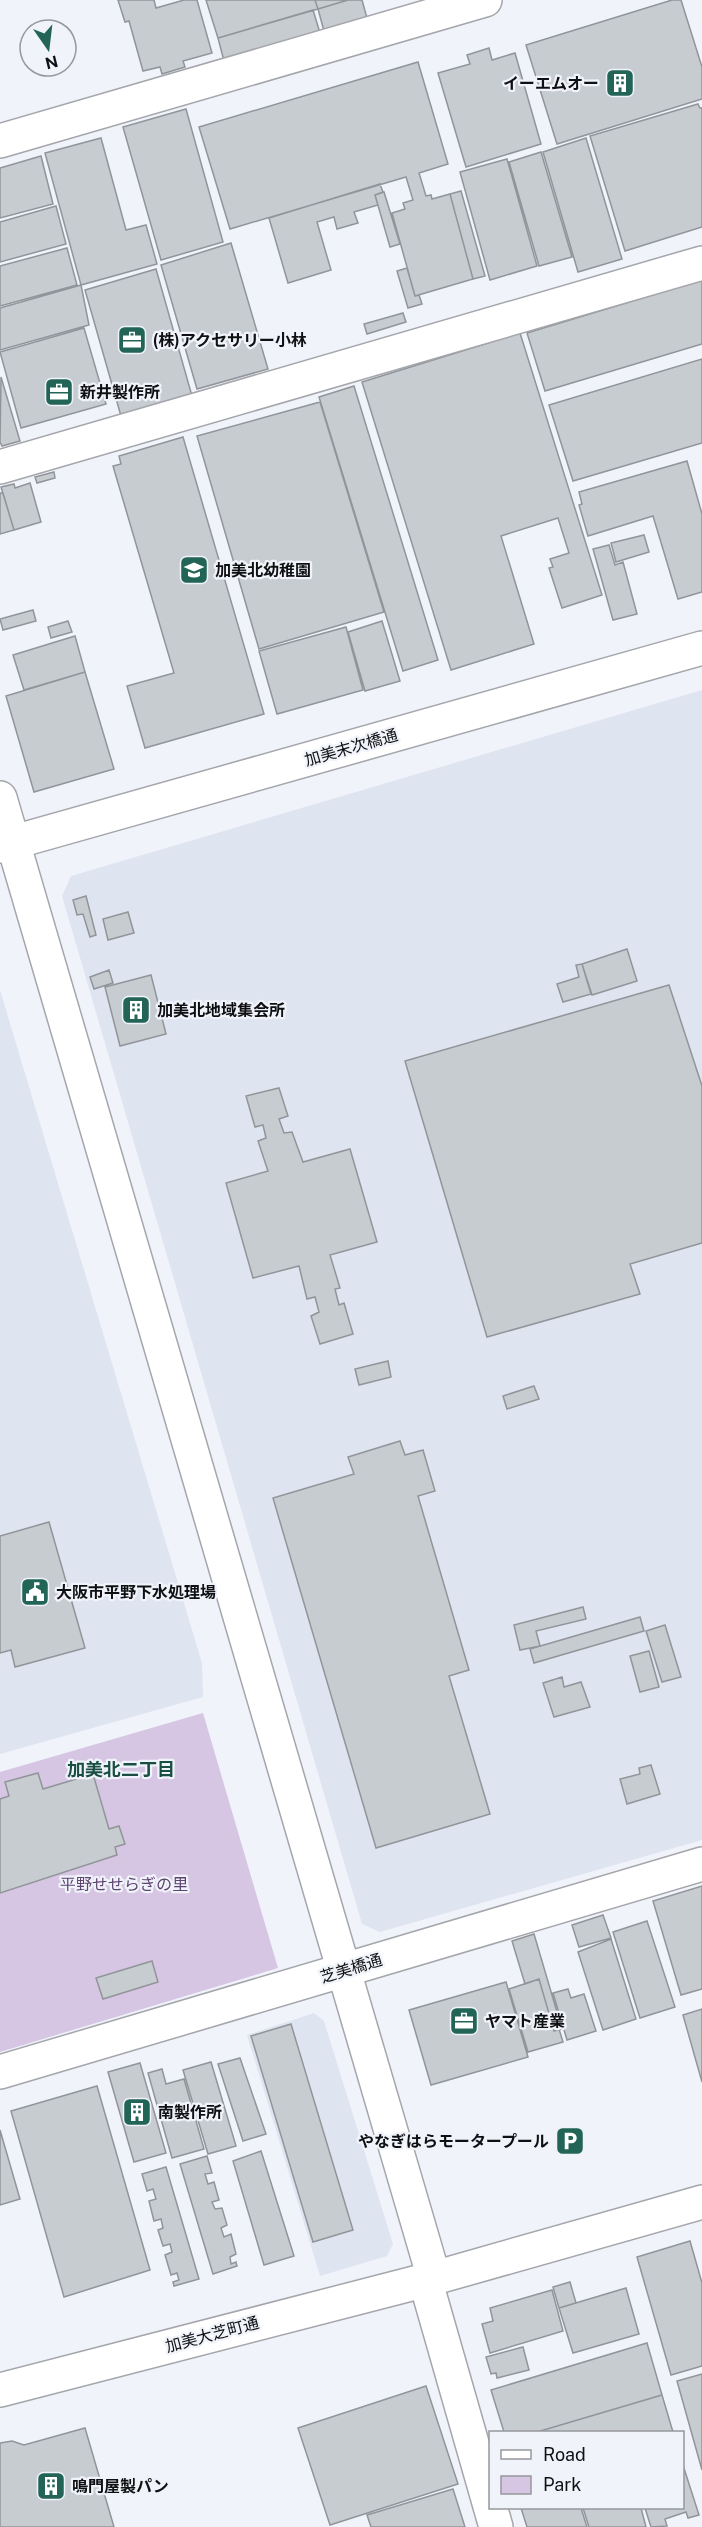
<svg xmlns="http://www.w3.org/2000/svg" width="702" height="2527" font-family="'Public Sans','Noto Sans JP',sans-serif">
<rect width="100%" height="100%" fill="#f1f3fa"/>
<path fill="#dfe4f1" d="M 702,690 L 702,1840 L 380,1932 L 362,1924 L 62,896 L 71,876 Z
M 0,990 L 202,1663 L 203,1697 L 0,1754 Z
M 314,2013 L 324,2021 L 393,2244 L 387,2256 L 320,2276 L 247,2035 Z"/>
<path fill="#d6c5e3" d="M 203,1713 L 278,1968 L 0,2052 L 0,1772 Z"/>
<path fill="#c7ccd1" stroke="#91959a" stroke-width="1.5" d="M 118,0 L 154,0 L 156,8 L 184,0 L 197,0 L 212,53 L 183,61 L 185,67 L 162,74 L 160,67 L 143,71 L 129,21 L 125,22 Z
M 206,0 L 315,0 L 318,9 L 218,38 Z
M 315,0 L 348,0 L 318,9 Z
M 348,0 L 362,0 L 367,18 L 324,31 L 318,9 Z
M 672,0 L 681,0 L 702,67 L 702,99 L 557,144 L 526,45 Z
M 313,10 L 320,33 L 224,61 L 218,38 Z
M 489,48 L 492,60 L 515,53 L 541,144 L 466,167 L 438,73 L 470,64 L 467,55 Z
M 418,62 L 448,164 L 419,173 L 426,196 L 431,195 L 432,199 L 450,194 L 473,279 L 415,296 L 392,213 L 405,209 L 403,203 L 413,200 L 406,177 L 230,229 L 199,127 Z
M 698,104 L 700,108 L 702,108 L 702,227 L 625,251 L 590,136 Z
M 186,109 L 223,242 L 161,260 L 123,127 Z
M 101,138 L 126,230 L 146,225 L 157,264 L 81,285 L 45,153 Z
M 586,138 L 622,259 L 578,272 L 543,152 Z
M 541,152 L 572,257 L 539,266 L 509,162 Z
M 41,156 L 53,204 L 0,218 L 0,168 Z
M 507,159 L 537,266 L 490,280 L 460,172 Z
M 380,184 L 383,192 L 375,195 L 378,205 L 354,212 L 358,223 L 337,229 L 334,217 L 317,222 L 331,270 L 288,283 L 269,218 Z
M 461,191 L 485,276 L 473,279 L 450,194 Z
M 384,192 L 400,244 L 390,247 L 375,195 Z
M 56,206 L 66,244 L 0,262 L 0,222 Z
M 231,243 L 268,369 L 197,389 L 161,265 Z
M 67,248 L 77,285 L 0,306 L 0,266 Z
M 407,268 L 415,296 L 419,295 L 422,304 L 408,308 L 397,271 Z
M 156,269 L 192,396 L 121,416 L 85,290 Z
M 702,280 L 702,344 L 545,391 L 527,333 Z
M 81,285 L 89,325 L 0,350 L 0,308 Z
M 403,313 L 406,322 L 367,334 L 364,324 Z
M 84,328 L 106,404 L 21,428 L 0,352 Z
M 520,333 L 602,595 L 562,608 L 549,568 L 553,567 L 550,559 L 569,553 L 558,518 L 501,536 L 534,644 L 451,670 L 362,382 Z
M 702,359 L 702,443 L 573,481 L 549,405 Z
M 1,377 L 20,441 L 2,446 L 0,442 Z
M 354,386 L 438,660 L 403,671 L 319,397 Z
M 320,402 L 384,612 L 259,649 L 197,436 Z
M 183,437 L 264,714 L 145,748 L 127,686 L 174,673 L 113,466 L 121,464 L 119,456 Z
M 687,461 L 702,514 L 702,592 L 678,599 L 653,516 L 588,536 L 579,505 L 582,504 L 579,492 Z
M 54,472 L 55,478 L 37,483 L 35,477 Z
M 30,483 L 41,522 L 14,530 L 1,487 L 14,484 L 15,488 Z
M 0,493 L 3,493 L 14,530 L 0,534 Z
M 644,535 L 649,552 L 616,562 L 611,543 Z
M 609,545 L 615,565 L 623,562 L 637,614 L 613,620 L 593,549 Z
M 33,610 L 36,621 L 3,630 L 0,619 Z
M 68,621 L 72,632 L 51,638 L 48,627 Z
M 382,621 L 400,681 L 365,691 L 348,632 Z
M 346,627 L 363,690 L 277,714 L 259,651 Z
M 75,636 L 85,672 L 24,690 L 13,655 Z
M 85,672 L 114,769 L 34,792 L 6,696 Z
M 86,896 L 96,935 L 90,937 L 83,914 L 77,915 L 73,900 Z
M 128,912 L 134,933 L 108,940 L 103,919 Z
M 627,949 L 637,981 L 592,995 L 582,964 Z
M 582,964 L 591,994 L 563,1002 L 557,984 L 579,977 L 576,965 Z
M 109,970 L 113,983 L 94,989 L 90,977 Z
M 151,975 L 166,1034 L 120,1046 L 105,987 Z
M 669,985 L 702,1086 L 702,1243 L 630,1264 L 640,1294 L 487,1337 L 405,1061 Z
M 279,1088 L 288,1116 L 279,1119 L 284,1133 L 292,1132 L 303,1162 L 350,1149 L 377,1242 L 330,1255 L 340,1288 L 335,1289 L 339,1305 L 344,1303 L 353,1334 L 320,1344 L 311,1316 L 319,1312 L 315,1297 L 307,1299 L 299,1266 L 253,1278 L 226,1183 L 268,1171 L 258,1141 L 266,1138 L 263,1125 L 255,1127 L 246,1096 Z
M 388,1361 L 391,1377 L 359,1385 L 355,1369 Z
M 534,1386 L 539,1399 L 507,1409 L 503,1396 Z
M 400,1441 L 405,1455 L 423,1450 L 435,1491 L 418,1496 L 469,1670 L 449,1676 L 490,1814 L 376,1848 L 273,1498 L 354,1474 L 348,1457 Z
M 49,1522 L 85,1648 L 15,1667 L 11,1650 L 0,1653 L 0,1536 Z
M 583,1607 L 586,1619 L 536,1631 L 540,1646 L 520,1650 L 514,1625 Z
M 640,1617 L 644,1631 L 534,1663 L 530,1649 Z
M 665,1625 L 681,1677 L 662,1682 L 646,1631 Z
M 649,1651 L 659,1687 L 640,1692 L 630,1656 Z
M 562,1677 L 564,1687 L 581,1682 L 590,1707 L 554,1717 L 543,1683 Z
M 651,1765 L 660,1794 L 627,1804 L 620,1779 L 640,1774 L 639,1768 Z
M 38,1773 L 43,1789 L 93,1774 L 109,1829 L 119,1826 L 125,1844 L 115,1847 L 117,1855 L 0,1893 L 0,1799 L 9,1796 L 5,1782 Z
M 702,1886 L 702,1989 L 681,1995 L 653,1901 Z
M 603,1915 L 611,1938 L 579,1947 L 572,1925 Z
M 647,1921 L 675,2007 L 640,2018 L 613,1932 Z
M 534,1934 L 562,2029 L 554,2031 L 539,1979 L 525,1984 L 512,1941 Z
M 611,1939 L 636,2019 L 603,2030 L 578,1952 Z
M 152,1961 L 158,1982 L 103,1999 L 96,1978 Z
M 539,1979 L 554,2031 L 559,2029 L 563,2042 L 528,2052 L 509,1989 Z
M 506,1982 L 528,2057 L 431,2085 L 409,2010 Z
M 568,1989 L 571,1998 L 584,1994 L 596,2031 L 567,2040 L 553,1993 Z
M 702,2009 L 702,2082 L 683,2015 Z
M 291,2024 L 353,2230 L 313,2242 L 251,2036 Z
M 240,2058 L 266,2134 L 243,2141 L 218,2064 Z
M 211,2062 L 236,2146 L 208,2154 L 183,2070 Z
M 140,2063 L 166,2153 L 134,2162 L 108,2072 Z
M 162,2069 L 166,2084 L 184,2079 L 204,2149 L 172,2158 L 148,2073 Z
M 97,2086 L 150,2270 L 64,2297 L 11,2111 Z
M 0,2130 L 20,2199 L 0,2205 Z
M 261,2151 L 294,2256 L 264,2265 L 233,2161 Z
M 207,2156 L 212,2173 L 205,2174 L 208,2184 L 214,2182 L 219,2200 L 212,2202 L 215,2209 L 222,2208 L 227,2225 L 221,2228 L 224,2237 L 231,2234 L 236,2254 L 230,2257 L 231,2264 L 236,2262 L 237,2266 L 213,2274 L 180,2164 Z
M 166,2167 L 199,2279 L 174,2286 L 173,2282 L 179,2280 L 177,2273 L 171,2275 L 165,2255 L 172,2252 L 170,2244 L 163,2246 L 158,2230 L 163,2228 L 161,2219 L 154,2221 L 149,2201 L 156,2199 L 153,2189 L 147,2191 L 142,2174 Z
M 690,2241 L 702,2283 L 702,2366 L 671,2375 L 637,2257 Z
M 570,2282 L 576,2303 L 559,2308 L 553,2287 Z
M 626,2288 L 639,2334 L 573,2353 L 559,2308 Z
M 552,2290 L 563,2331 L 490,2353 L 482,2324 L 493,2321 L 490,2308 Z
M 647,2343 L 662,2395 L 537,2432 L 504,2432 L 491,2390 Z
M 523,2347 L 529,2370 L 497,2378 L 496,2373 L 491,2374 L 486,2357 Z
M 702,2374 L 702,2470 L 677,2381 Z
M 426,2386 L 458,2484 L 330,2525 L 298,2428 Z
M 662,2395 L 673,2432 L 537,2432 Z
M 85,2428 L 114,2527 L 0,2527 L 0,2443 L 12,2441 L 24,2445 Z
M 682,2462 L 699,2515 L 688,2518 L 686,2512 L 665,2519 L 667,2526 L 651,2527 L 645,2508 L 682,2508 Z
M 453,2489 L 465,2527 L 371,2527 L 367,2515 Z
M 521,2508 L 581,2508 L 587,2527 L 527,2527 Z
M 583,2508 L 641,2508 L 646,2527 L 589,2527 Z"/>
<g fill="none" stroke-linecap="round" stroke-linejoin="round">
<g stroke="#a4a6ac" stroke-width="36">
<path id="minor" d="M 0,141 L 485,0
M 0,467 L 702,263
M 0,2072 L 702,1864
M 425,2279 L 496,2527"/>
</g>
<g stroke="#a4a6ac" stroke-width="36">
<path id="tertiary" d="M 0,798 L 434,2278
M 0,846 L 702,648
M 0,2390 L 434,2278 L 702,2202"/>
</g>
<use href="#minor" stroke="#fff" stroke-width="33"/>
<use href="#tertiary" stroke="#fff" stroke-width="33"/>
</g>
<defs>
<g id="building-square" transform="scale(1.5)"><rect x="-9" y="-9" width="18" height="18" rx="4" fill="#226556" stroke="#f1f3fa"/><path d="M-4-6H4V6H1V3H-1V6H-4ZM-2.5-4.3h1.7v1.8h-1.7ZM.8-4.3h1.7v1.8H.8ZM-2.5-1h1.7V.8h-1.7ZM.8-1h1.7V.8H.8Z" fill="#fff"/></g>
<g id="office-square" transform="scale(1.5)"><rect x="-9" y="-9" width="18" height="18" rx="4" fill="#226556" stroke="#f1f3fa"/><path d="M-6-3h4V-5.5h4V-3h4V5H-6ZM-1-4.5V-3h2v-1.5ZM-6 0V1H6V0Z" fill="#fff"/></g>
<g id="school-square" transform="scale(1.5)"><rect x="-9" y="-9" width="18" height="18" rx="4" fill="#226556" stroke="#f1f3fa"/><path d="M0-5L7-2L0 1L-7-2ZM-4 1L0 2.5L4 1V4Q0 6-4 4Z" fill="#fff"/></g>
<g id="civic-square" transform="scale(1.5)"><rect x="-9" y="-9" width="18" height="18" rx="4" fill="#226556" stroke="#f1f3fa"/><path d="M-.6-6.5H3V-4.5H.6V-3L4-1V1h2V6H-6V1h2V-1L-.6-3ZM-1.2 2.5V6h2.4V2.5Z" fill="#fff"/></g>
<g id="parking-square" transform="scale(1.5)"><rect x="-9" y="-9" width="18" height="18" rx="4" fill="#226556" stroke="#f1f3fa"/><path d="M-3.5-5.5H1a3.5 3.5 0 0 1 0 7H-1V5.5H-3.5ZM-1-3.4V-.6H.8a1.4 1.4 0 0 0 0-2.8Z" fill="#fff"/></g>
</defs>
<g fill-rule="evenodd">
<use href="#building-square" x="620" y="83"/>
<use href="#office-square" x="132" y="340"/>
<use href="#office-square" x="59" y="392"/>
<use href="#school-square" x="194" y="570"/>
<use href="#building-square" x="136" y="1010"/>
<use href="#civic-square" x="35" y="1592"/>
<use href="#office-square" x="464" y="2021"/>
<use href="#building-square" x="137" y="2112"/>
<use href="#parking-square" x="570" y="2141"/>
<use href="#building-square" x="51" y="2486"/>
</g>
<g text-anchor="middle" stroke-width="4.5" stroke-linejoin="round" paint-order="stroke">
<g font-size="16" font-weight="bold" fill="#0f1012" stroke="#f1f3fa" text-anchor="start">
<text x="599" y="89" text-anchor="end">イーエムオー</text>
<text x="153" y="346">(株)アクセサリー小林</text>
<text x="80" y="398">新井製作所</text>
<text x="215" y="576">加美北幼稚園</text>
<text x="157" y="1016">加美北地域集会所</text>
<text x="56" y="1598">大阪市平野下水処理場</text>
<text x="485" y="2027">ヤマト産業</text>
<text x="158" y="2118">南製作所</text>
<text x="549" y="2147" text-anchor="end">やなぎはらモータープール</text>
<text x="72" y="2492">鳴門屋製パン</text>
</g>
<g font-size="16" fill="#0f1012" stroke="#f1f3fa">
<text transform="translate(351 747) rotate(-16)" y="6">加美末次橋通</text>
<text transform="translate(351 1968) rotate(-17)" y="6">芝美橋通</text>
<text transform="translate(212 2334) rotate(-15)" y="6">加美大芝町通</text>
</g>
<g font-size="16" fill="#5e4471" stroke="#f1f3fa">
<text x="124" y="1890">平野せせらぎの里</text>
</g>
<g font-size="18" font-weight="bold" fill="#194f42" stroke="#f1f3fa">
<text x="121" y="1776">加美北二丁目</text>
</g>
</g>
<rect x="489" y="2431" width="195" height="78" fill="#f1f3fa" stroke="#97989d" stroke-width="1.5"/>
<rect x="501" y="2450" width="30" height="9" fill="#ffffff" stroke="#97989d" stroke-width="1.5"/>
<text x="543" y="2461" font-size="18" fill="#0f1012">Road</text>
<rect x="501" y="2476" width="30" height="18" fill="#d6c5e3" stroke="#97989d" stroke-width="1.5"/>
<text x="543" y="2491" font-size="18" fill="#0f1012">Park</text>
<g transform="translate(48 48) rotate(166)"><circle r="28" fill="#f1f3fa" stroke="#97989d" stroke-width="1.5"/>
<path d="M0-4.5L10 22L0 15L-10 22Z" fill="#226556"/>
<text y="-9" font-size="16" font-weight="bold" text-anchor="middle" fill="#0f1012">N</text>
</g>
</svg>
